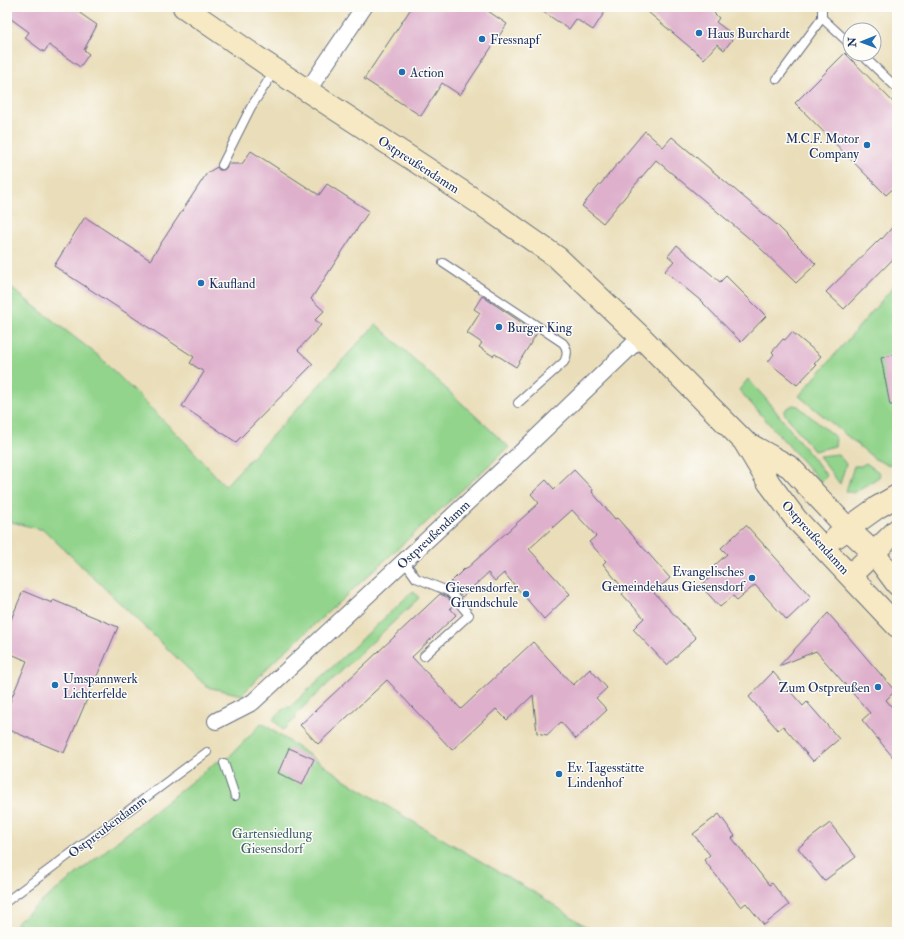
<svg xmlns="http://www.w3.org/2000/svg" width="904" height="939" font-family="'IM FELL Double Pica',serif">
<rect width="100%" height="100%" fill="#fdfcf7"/>
<filter id="ink" filterUnits="userSpaceOnUse"><feTurbulence type="fractalNoise" baseFrequency=".025" numOctaves="2"/><feDisplacementMap in="SourceGraphic" scale="8" xChannelSelector="R" yChannelSelector="G"/><feConvolveMatrix kernelMatrix="1 2 1 2 8 2 1 2 1" color-interpolation-filters="sRGB"/></filter>
<filter id="wash" filterUnits="userSpaceOnUse"><feTurbulence type="fractalNoise" baseFrequency=".012" numOctaves="4" result="noise"/><feDisplacementMap in="SourceGraphic" scale="16" xChannelSelector="R" yChannelSelector="G"/><feGaussianBlur stdDeviation="0.9" result="paint"/><feColorMatrix in="noise" values="0 0 0 0 0 0 0 0 0 0 0 0 0 0 0 0 0 1.4 0 .05"/><feComposite in="paint" operator="in"/></filter>
<g filter="url(#wash)">
<rect width="100%" height="100%" fill="#eadeba"/>
<path fill="#92d48c" stroke="#568275" d="M 7,285 L 100,357 L 186,443 L 225,486 L 376,324 L 509,447 L 270,665 L 242,695 L 207,687 L 44,530 L 7,521 Z
M 895,285 L 897,288 L 897,465 L 886,464 L 875,459 L 799,396 Z
M 748,379 L 766,399 L 827,476 L 821,482 L 739,390 Z
M 793,405 L 798,406 L 836,438 L 835,446 L 814,451 L 784,413 L 786,409 Z
M 838,454 L 846,464 L 840,484 L 819,456 Z
M 866,463 L 880,473 L 879,477 L 853,493 L 846,491 L 854,466 L 861,466 Z
M 413,591 L 419,598 L 295,715 L 297,717 L 283,730 L 273,719 L 287,706 L 289,708 Z
M 262,723 L 350,783 L 400,814 L 542,897 L 594,932 L 9,932 L 19,920 L 216,762 L 224,762 Z"/>
<g id="blocks">
<path fill="#deb0cc" d="M 7,7 L 71,7 L 97,25 L 84,50 L 89,54 L 80,67 L 49,45 L 44,52 L 25,38 L 29,32 L 7,16 Z
M 412,7 L 482,7 L 507,24 L 460,95 L 442,83 L 421,116 L 364,79 Z
M 536,7 L 608,7 L 593,30 L 576,19 L 569,29 Z
M 642,7 L 713,7 L 714,13 L 719,18 L 716,22 L 728,31 L 725,34 L 732,40 L 724,50 L 717,44 L 704,59 Z
M 845,53 L 897,106 L 897,185 L 886,195 L 795,103 Z
M 645,131 L 663,147 L 672,137 L 777,225 L 816,264 L 796,283 L 757,245 L 656,160 L 603,223 L 582,206 Z
M 251,151 L 319,195 L 327,184 L 369,211 L 311,299 L 324,311 L 315,320 L 321,325 L 298,350 L 313,364 L 236,442 L 182,406 L 204,372 L 190,363 L 194,357 L 54,266 L 85,217 L 150,260 L 207,173 L 217,167 L 219,170 L 223,170 L 225,169 L 229,164 L 242,164 Z
M 897,222 L 897,255 L 844,309 L 826,292 L 881,238 L 882,239 Z
M 677,245 L 720,282 L 726,276 L 766,316 L 741,342 L 701,301 L 665,271 L 674,261 L 668,256 Z
M 482,296 L 537,333 L 516,367 L 495,354 L 493,356 L 479,347 L 482,343 L 467,333 L 480,313 L 474,309 Z
M 792,332 L 821,356 L 814,364 L 816,365 L 797,385 L 768,362 L 774,354 L 772,352 L 783,339 L 785,340 Z
M 897,354 L 897,405 L 890,405 L 881,358 Z
M 574,470 L 593,490 L 592,492 L 615,519 L 617,518 L 670,578 L 654,593 L 696,638 L 667,665 L 633,629 L 644,618 L 622,594 L 625,591 L 603,564 L 606,561 L 589,542 L 596,536 L 572,510 L 529,549 L 570,594 L 544,619 L 504,573 L 495,581 L 488,573 L 462,597 L 454,588 L 448,585 L 464,569 L 465,570 L 539,503 L 531,494 L 546,480 L 554,489 Z
M 746,525 L 811,597 L 787,620 L 755,585 L 737,600 L 733,596 L 720,607 L 701,586 L 716,572 L 712,568 L 727,554 L 721,548 Z
M 23,591 L 52,603 L 53,600 L 118,627 L 64,753 L 7,729 L 7,709 L 27,661 L 7,652 L 7,629 Z
M 440,594 L 447,597 L 454,605 L 450,608 L 456,615 L 412,657 L 461,709 L 533,642 L 573,685 L 590,669 L 607,688 L 596,698 L 607,710 L 576,739 L 561,722 L 547,735 L 537,733 L 533,695 L 507,720 L 496,709 L 452,750 L 387,680 L 318,744 L 300,725 Z
M 828,613 L 895,691 L 886,700 L 897,713 L 897,762 L 862,720 L 870,713 L 816,651 L 779,666 Z
M 773,672 L 803,706 L 807,702 L 839,739 L 813,761 L 783,726 L 778,730 L 749,697 Z
M 289,748 L 314,759 L 302,785 L 278,773 Z
M 719,814 L 735,836 L 732,838 L 769,885 L 772,883 L 789,905 L 764,925 L 746,903 L 741,907 L 704,860 L 710,855 L 693,834 Z
M 830,823 L 856,857 L 824,881 L 798,848 Z"/>
</g>
</g>
<g filter="url(#ink)">
<use href="#blocks" fill-opacity="0" stroke="#636c7e" stroke-width="1"/>
<g fill="none" stroke-linecap="round" stroke-linejoin="round">
<g stroke="#636c7e" stroke-width="10">
<path id="lane" d="M 822,7 L 822,18 L 850,44
M 861,54 L 897,88
M 777,79 L 822,18
M 222,165 L 251,107 L 275,70
M 443,263 L 563,343 C 568,349 568,355 564,362 L 518,403
M 404,561 L 416,578 L 450,592 L 469,615 L 424,656
M 224,763 L 235,796
M 7,901 L 207,752"/>
</g>
<g stroke="#636c7e" stroke-width="18">
<path id="street" d="M 308,90 L 364,7
M 216,721 L 253,702 L 517,456 L 641,337"/>
</g>
<g stroke="#636c7e" stroke-width="24">
<path id="secondary" d="M 184,7 L 265,63 L 484,206 L 558,258 L 641,337 L 744,441 L 769,483 L 796,519 L 897,626
M 745,442 L 790,467 L 847,528 L 874,553 L 897,584
M 836,537 L 878,507 L 897,496
M 850,576 L 897,530"/>
</g>
<use href="#lane" stroke="#fff" stroke-width="8"/>
<use href="#street" stroke="#fff" stroke-width="16"/>
<use href="#secondary" stroke="#f6e9c3" stroke-width="22"/>
</g>
</g>
<g fill="#1f6fb2" stroke="#fdfcf7" stroke-width="1.5">
<circle cx="699" cy="33" r="4"/>
<circle cx="482" cy="39" r="4"/>
<circle cx="402" cy="72" r="4"/>
<circle cx="867" cy="145" r="4"/>
<circle cx="201" cy="283" r="4"/>
<circle cx="499" cy="327" r="4"/>
<circle cx="752" cy="578" r="4"/>
<circle cx="526" cy="594" r="4"/>
<circle cx="55" cy="685" r="4"/>
<circle cx="878" cy="687" r="4"/>
<circle cx="559" cy="774" r="4"/>
</g>
<g text-anchor="middle" stroke-width="3" stroke-linejoin="round" paint-order="stroke">
<g font-size="13" fill="#1b2f5e" stroke="#fdfcf7" text-anchor="start">
<text x="707" y="38">Haus Burchardt</text>
<text x="490" y="44">Fressnapf</text>
<text x="410" y="77">Action</text>
<text x="859" y="143" text-anchor="end">M.C.F. Motor<tspan x="859" dy="15">Company</tspan></text>
<text x="209" y="288">Kaufland</text>
<text x="507" y="332">Burger King</text>
<text x="744" y="576" text-anchor="end">Evangelisches<tspan x="744" dy="15">Gemeindehaus Giesensdorf</tspan></text>
<text x="518" y="592" text-anchor="end">Giesensdorfer<tspan x="518" dy="15">Grundschule</tspan></text>
<text x="63" y="683">Umspannwerk<tspan x="63" dy="15">Lichterfelde</tspan></text>
<text x="870" y="692" text-anchor="end">Zum Ostpreußen</text>
<text x="567" y="772">Ev. Tagesstätte<tspan x="567" dy="15">Lindenhof</tspan></text>
</g>
<g font-size="13" fill="#1b2f5e" stroke="#fdfcf7">
<text transform="translate(419 164) rotate(33)" y="5">Ostpreußendamm</text>
<text transform="translate(433 534) rotate(-43)" y="5">Ostpreußendamm</text>
<text transform="translate(816 537) rotate(48)" y="5">Ostpreußendamm</text>
<text transform="translate(107 826) rotate(-37)" y="5">Ostpreußendamm</text>
</g>
<g font-size="13" fill="#3f616c" stroke="#fdfcf7">
<text x="272" y="838">Gartensiedlung<tspan x="272" dy="15">Giesensdorf</tspan></text>
</g>
</g>
<rect width="904" height="939" fill="none" stroke="#fdfcf7" stroke-width="24"/>
<g transform="translate(862 42) rotate(269)"><circle r="19" fill="#fdfcf7" stroke="#a3aaba"/>
<path d="M0-3L7 15L0 10L-7 15Z" fill="#1f6fb2"/>
<text y="-6" font-size="11" font-weight="bold" text-anchor="middle" fill="#1b2f5e">N</text>
</g>
</svg>
